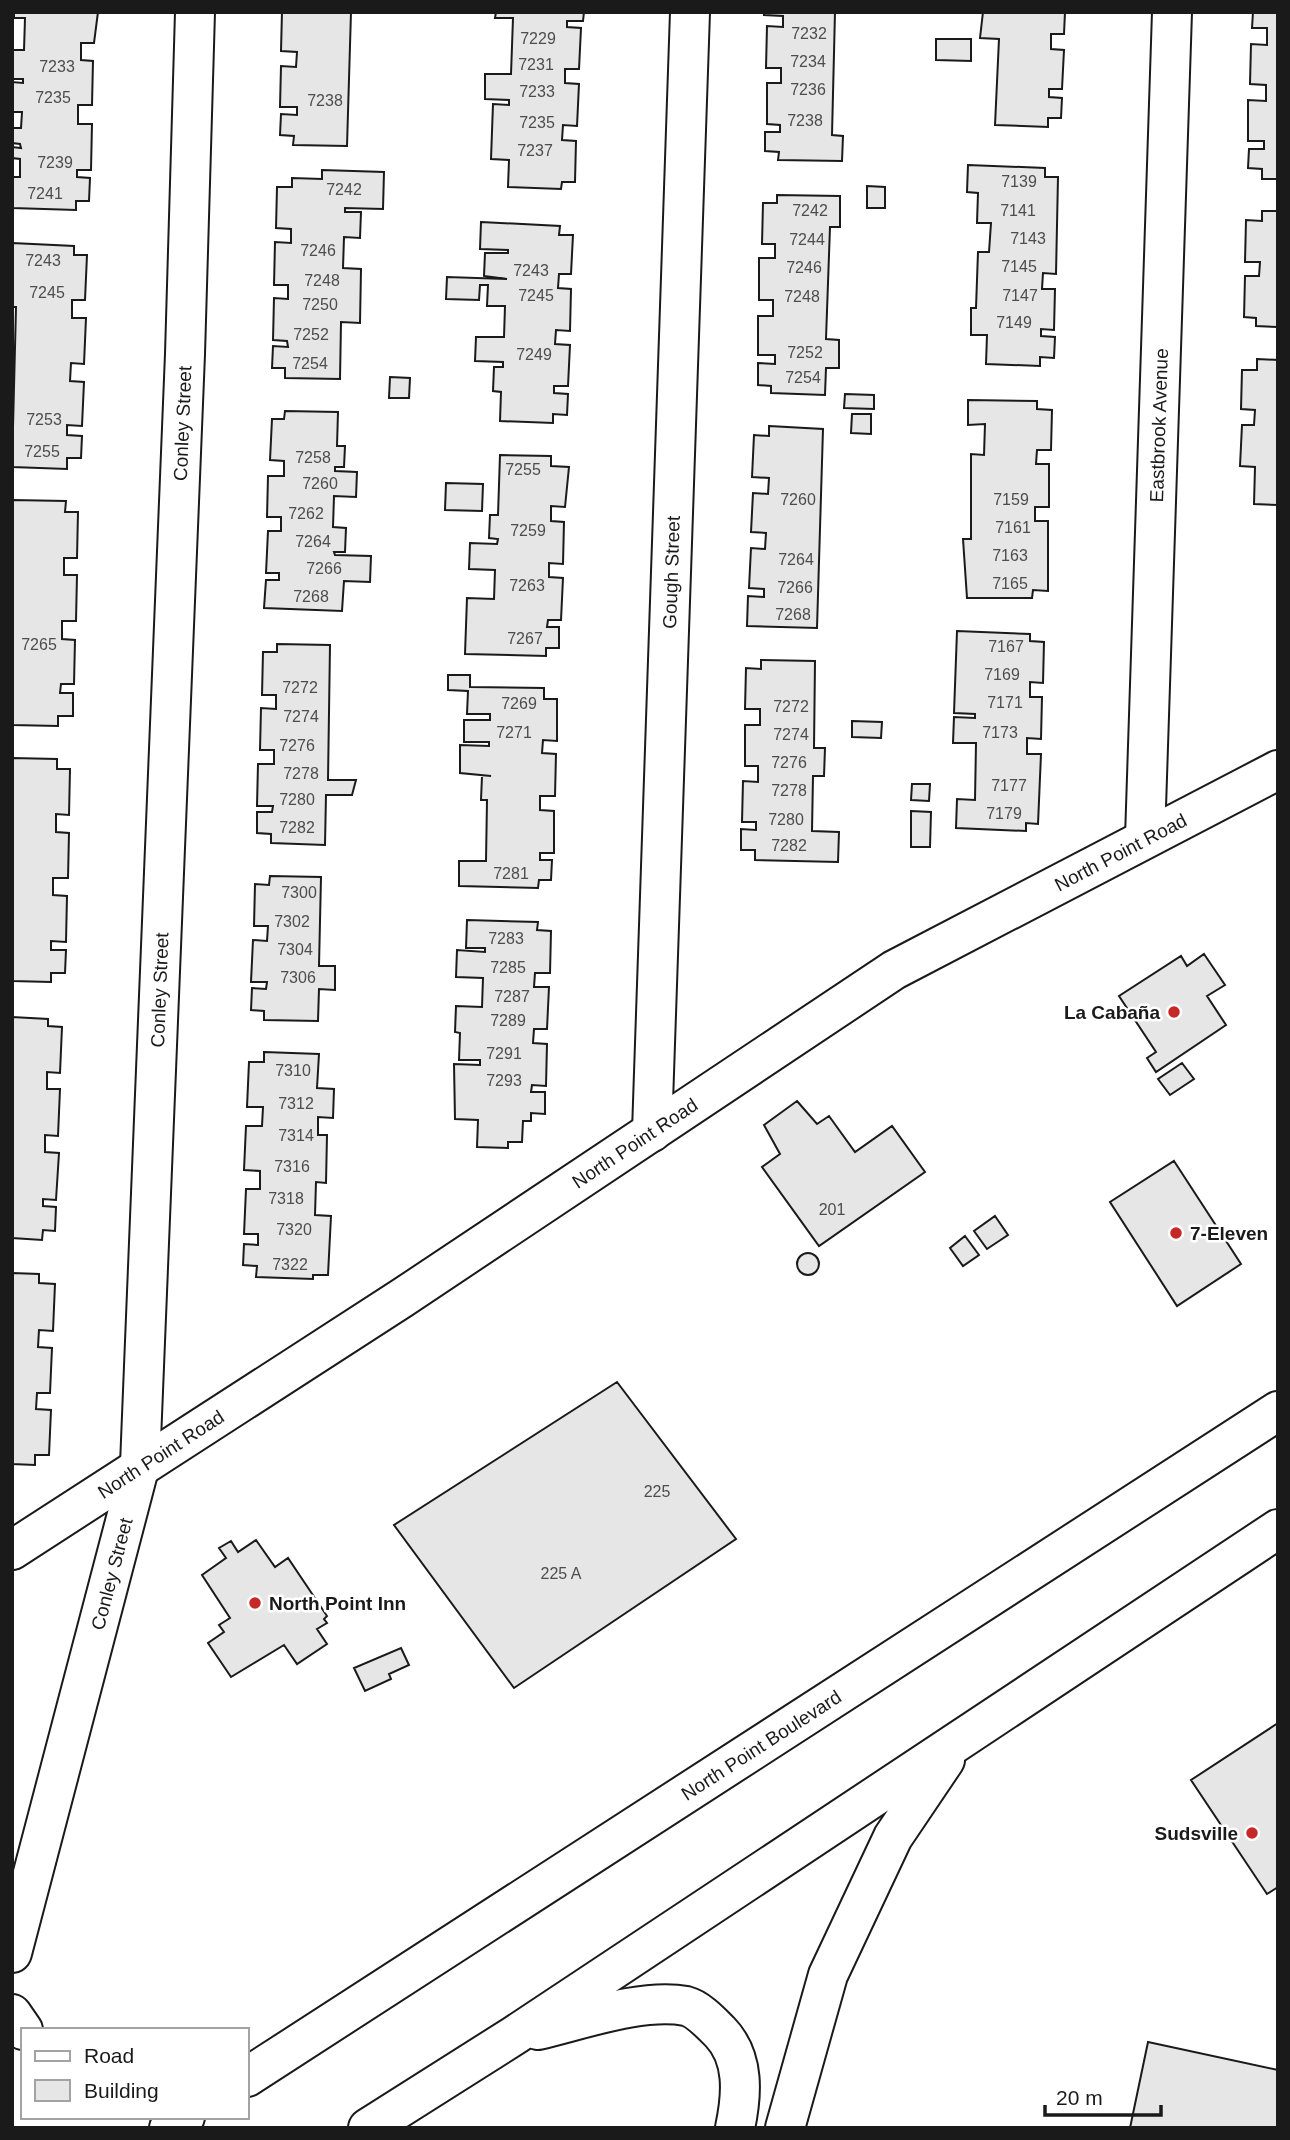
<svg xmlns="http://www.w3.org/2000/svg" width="1290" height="2140" font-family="Arial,sans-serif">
<rect width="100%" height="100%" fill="#fff"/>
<path fill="#e6e6e6" stroke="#1a1a1a" stroke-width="2" d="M 14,12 L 98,12 L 94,43 L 81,43 L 81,60 L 93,61 L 92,105 L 78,105 L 78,124 L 92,124 L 91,170 L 77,170 L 77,177 L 90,178 L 89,201 L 76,201 L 76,210 L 12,208 L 12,177 L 20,177 L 20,159 L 12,158 L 12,147 L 21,148 L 20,144 L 12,143 L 12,128 L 21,128 L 22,112 L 12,112 L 12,82 L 23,83 L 23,79 L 12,79 L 12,50 L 24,50 L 25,18 L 14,18 Z
M 282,12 L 351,12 L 347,146 L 293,145 L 294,136 L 280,135 L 281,114 L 297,115 L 297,107 L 280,107 L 281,66 L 296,67 L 297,52 L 281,51 Z
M 496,12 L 584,12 L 583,21 L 567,21 L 567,27 L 581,28 L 579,69 L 565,69 L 565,83 L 579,84 L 577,126 L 563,125 L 562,140 L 576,141 L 575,182 L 562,182 L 561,189 L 508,187 L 509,160 L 491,159 L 493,104 L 509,105 L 509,100 L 485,99 L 485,74 L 511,74 L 513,18 L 495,18 Z
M 764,12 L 835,12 L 832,135 L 843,136 L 842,161 L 778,160 L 779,152 L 765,151 L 765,132 L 780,132 L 780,125 L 767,124 L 767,83 L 781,83 L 781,68 L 766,68 L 767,26 L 783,27 L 783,16 L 764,15 Z
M 983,12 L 1065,12 L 1064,34 L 1051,34 L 1051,49 L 1064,50 L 1062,89 L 1049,89 L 1049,97 L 1062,98 L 1061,118 L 1048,118 L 1048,127 L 995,125 L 999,39 L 980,38 Z
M 1253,12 L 1278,12 L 1278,179 L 1262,179 L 1262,169 L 1248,168 L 1249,149 L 1264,149 L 1264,141 L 1248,141 L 1248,100 L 1266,101 L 1266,85 L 1250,84 L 1251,44 L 1267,45 L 1267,28 L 1252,28 Z
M 936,39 L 971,39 L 971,61 L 936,60 Z
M 968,165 L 1045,168 L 1045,177 L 1058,177 L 1056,274 L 1043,273 L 1042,289 L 1055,289 L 1054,330 L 1041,329 L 1041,336 L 1055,337 L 1054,358 L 1040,357 L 1040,366 L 986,364 L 987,335 L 971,335 L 971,308 L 976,308 L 978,252 L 989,252 L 991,223 L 977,223 L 978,193 L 967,192 Z
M 322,170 L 384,172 L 383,209 L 345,208 L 345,212 L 361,212 L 360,238 L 344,237 L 343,268 L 361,269 L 360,323 L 341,322 L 340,379 L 285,378 L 285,368 L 272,368 L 273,346 L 288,347 L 287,341 L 273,340 L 274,298 L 288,299 L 288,285 L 274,285 L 275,242 L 291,243 L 291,229 L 276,228 L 277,187 L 292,187 L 292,178 L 322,179 Z
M 867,186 L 885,187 L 885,208 L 867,208 Z
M 777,195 L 840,196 L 840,227 L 830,227 L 826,339 L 839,340 L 839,368 L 826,368 L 825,395 L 771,393 L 771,386 L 758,385 L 758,363 L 775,364 L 775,355 L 758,355 L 758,316 L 773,316 L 773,300 L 759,300 L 759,258 L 775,258 L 775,244 L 762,244 L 763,203 L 777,203 Z
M 1262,211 L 1278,211 L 1278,327 L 1256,326 L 1256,318 L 1244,317 L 1245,276 L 1259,276 L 1260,262 L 1245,262 L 1246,220 L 1262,221 Z
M 481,222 L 560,226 L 559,235 L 573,235 L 571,274 L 559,274 L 558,288 L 571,289 L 570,331 L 556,330 L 555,344 L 570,345 L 568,386 L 554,386 L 554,393 L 568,394 L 567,415 L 553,414 L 553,423 L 500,421 L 501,392 L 493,391 L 494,367 L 503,367 L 503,362 L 475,361 L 476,337 L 504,337 L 505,306 L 487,306 L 488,285 L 480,285 L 479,300 L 446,299 L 447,277 L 507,279 L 484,276 L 485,253 L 508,253 L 508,250 L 480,249 Z
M 12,243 L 74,246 L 74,255 L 87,255 L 85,300 L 72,300 L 72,318 L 86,318 L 84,364 L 71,363 L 70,381 L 84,382 L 82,426 L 67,425 L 67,435 L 82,436 L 81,458 L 67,458 L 67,469 L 12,467 L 16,307 L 12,307 Z
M 1257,359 L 1278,360 L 1278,505 L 1254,504 L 1255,467 L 1240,466 L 1242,425 L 1254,425 L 1255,410 L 1241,409 L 1242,370 L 1257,370 Z
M 390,377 L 410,378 L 409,398 L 389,398 Z
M 845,394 L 874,395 L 874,409 L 844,408 Z
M 968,400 L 1037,401 L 1037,409 L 1052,410 L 1051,450 L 1037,450 L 1036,464 L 1049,464 L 1049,507 L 1035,507 L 1035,521 L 1048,521 L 1048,591 L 1033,590 L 1032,598 L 967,598 L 963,539 L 971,539 L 971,454 L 984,455 L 985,424 L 968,425 Z
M 285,411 L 338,412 L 337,446 L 345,446 L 344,467 L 335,467 L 335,471 L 357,472 L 356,497 L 334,496 L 333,527 L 346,528 L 345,552 L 334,552 L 335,555 L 371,556 L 370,582 L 344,581 L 342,611 L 264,608 L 266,580 L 279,580 L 279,573 L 266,573 L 268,531 L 281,531 L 281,517 L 267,517 L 268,476 L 284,476 L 284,461 L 270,460 L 272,419 L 284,419 Z
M 852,414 L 871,414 L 871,434 L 851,433 Z
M 769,426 L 823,429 L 817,628 L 747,626 L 748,596 L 764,597 L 764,589 L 749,588 L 751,548 L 765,549 L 766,533 L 751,532 L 753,493 L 768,494 L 769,478 L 752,477 L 754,435 L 769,436 Z
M 500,455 L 551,456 L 551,466 L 569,467 L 565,507 L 551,506 L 551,521 L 564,522 L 563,564 L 549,563 L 549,577 L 563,578 L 561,620 L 548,620 L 547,627 L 559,627 L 559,648 L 546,648 L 546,656 L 465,654 L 467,598 L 494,599 L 495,570 L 469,569 L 470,543 L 497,544 L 498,539 L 489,538 L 490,515 L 498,515 Z
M 446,483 L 483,484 L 482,511 L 445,510 Z
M 12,500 L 66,501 L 65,512 L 78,512 L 77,558 L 64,558 L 64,575 L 77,575 L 76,621 L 62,621 L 62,639 L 75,640 L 74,684 L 61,684 L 60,693 L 73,693 L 73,716 L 58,716 L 58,726 L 12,725 Z
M 957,631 L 1030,634 L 1030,641 L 1044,642 L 1043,683 L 1030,682 L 1030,697 L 1042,697 L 1041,739 L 1027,738 L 1027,754 L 1041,754 L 1038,824 L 1026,823 L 1026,831 L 956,828 L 957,799 L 975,800 L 976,743 L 953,743 L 954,717 L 975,718 L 975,714 L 954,713 Z
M 277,644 L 330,645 L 328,780 L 356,780 L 352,795 L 326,795 L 325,845 L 271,843 L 271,834 L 257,833 L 257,812 L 272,812 L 273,806 L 257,806 L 258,764 L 274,764 L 274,750 L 260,750 L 261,708 L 276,709 L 276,695 L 262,695 L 263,652 L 277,652 Z
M 761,660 L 815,661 L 814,748 L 825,748 L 824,776 L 813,776 L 812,831 L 839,832 L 838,862 L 755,860 L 755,850 L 741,850 L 741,829 L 756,830 L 756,822 L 742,822 L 743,781 L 758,782 L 758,766 L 745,766 L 745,725 L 760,725 L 760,709 L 745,709 L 746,668 L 761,669 Z
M 448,675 L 470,675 L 470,687 L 544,688 L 544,699 L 557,699 L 557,741 L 543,740 L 542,753 L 556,754 L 555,796 L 540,796 L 540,810 L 554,811 L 554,853 L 540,853 L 540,860 L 552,860 L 551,880 L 539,880 L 538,888 L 459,886 L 459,861 L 486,861 L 487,800 L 481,800 L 482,776 L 491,776 L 460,773 L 460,745 L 489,746 L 489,742 L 464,742 L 464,720 L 490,720 L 490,714 L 467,714 L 468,691 L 448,690 Z
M 852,721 L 882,722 L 881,738 L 852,737 Z
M 12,758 L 57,759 L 57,769 L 70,769 L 69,815 L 56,814 L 56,832 L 69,833 L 68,878 L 53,878 L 53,895 L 67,896 L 66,942 L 51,941 L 51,950 L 66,950 L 65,973 L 51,973 L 51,982 L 12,981 Z
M 912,784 L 930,784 L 929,801 L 911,800 Z
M 911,811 L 931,812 L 930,847 L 911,847 Z
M 270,876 L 321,877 L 319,966 L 335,966 L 335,990 L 319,989 L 318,1021 L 264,1020 L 264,1011 L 251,1010 L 252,988 L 266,989 L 267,982 L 251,982 L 253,940 L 267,941 L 268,926 L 254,926 L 255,884 L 269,885 Z
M 467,920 L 538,922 L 537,930 L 551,931 L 550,973 L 535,973 L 534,987 L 549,987 L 547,1029 L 534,1029 L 533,1043 L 547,1044 L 546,1086 L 532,1085 L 531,1092 L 545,1092 L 545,1114 L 531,1113 L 531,1121 L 523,1121 L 522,1142 L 508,1142 L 508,1148 L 477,1147 L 478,1120 L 455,1119 L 454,1064 L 480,1065 L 480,1060 L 459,1060 L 460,1033 L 455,1032 L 456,1006 L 482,1007 L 483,978 L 456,977 L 457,950 L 485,952 L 485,948 L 466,948 Z
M 1204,954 L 1225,985 L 1207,996 L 1226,1025 L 1156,1072 L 1147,1058 L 1156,1052 L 1119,996 L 1181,956 L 1187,966 Z
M 12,1017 L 48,1019 L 48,1026 L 62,1027 L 60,1073 L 47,1072 L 47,1089 L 60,1089 L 58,1136 L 45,1135 L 45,1152 L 59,1153 L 56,1200 L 43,1199 L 43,1206 L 56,1207 L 55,1231 L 43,1230 L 42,1240 L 12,1238 Z
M 264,1052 L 319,1054 L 317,1088 L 334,1089 L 333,1118 L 318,1117 L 318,1135 L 327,1135 L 326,1183 L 316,1182 L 315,1215 L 331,1216 L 328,1275 L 313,1275 L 313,1279 L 256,1277 L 257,1266 L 243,1265 L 244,1244 L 258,1245 L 258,1234 L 244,1234 L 246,1189 L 260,1189 L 260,1171 L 244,1170 L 246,1126 L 262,1126 L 263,1107 L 247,1107 L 249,1062 L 264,1062 Z
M 1182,1063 L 1194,1079 L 1170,1095 L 1158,1079 Z
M 797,1101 L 817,1124 L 829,1116 L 855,1152 L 892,1126 L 925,1172 L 819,1246 L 762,1167 L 780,1154 L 764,1125 Z
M 1174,1161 L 1241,1264 L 1177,1306 L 1110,1202 Z
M 995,1216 L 1008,1235 L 987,1249 L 974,1231 Z
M 965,1236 L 979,1255 L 963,1266 L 950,1248 Z
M797 1264a11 11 0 1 1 22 0a11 11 0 1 1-22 0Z
M 12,1273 L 39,1274 L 39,1283 L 55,1284 L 53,1331 L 39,1330 L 38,1347 L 52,1348 L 50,1393 L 37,1393 L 36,1409 L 51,1410 L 49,1455 L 35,1455 L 35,1465 L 12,1464 Z
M 617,1382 L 736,1539 L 514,1688 L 394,1525 Z
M 256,1540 L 275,1567 L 288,1558 L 327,1616 L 324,1619 L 327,1623 L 317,1629 L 327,1644 L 297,1664 L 284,1645 L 231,1677 L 208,1643 L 224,1632 L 219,1625 L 230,1618 L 202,1575 L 226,1558 L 219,1548 L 231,1541 L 238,1552 Z
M 401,1648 L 409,1665 L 389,1674 L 391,1679 L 365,1691 L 354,1668 Z
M 1278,1723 L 1278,1887 L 1267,1894 L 1191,1780 Z
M 1148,2042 L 1278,2070 L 1278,2128 L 1130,2128 Z"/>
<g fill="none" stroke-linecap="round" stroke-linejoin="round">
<g stroke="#1a1a1a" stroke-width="42">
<g id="minor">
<path id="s1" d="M 1145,838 L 1172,12"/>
<path id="s2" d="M 652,1132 L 690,12"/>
<path id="s3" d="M 12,1550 L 402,1298 L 894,970 L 1278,770"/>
<path id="s4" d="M 12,1953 L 140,1465 L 185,354 L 195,12"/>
</g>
</g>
<g stroke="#1a1a1a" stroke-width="42">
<g id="major">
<path d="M 12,2014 L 23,2030"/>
<path d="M 538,2030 C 581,2020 642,1998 686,2006 C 698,2009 711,2023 720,2032 C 745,2058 742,2095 735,2128"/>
<path id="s5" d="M 247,2077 L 1278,1411"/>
<path d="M 169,2128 L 185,2117"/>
<path d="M 368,2128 L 515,2035 L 1278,1529"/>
<path d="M 785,2128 L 828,1975 L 893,1837 L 945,1760"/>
</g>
</g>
<use href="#minor" stroke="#fff" stroke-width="38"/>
<use href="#major" stroke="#fff" stroke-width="38"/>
</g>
<g fill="#c62828" stroke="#fff" stroke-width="2.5">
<circle cx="1174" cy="1012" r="7"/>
<circle cx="1176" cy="1233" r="7"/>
<circle cx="255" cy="1603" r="7"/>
<circle cx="1252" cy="1833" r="7"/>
</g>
<g text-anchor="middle" stroke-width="5" stroke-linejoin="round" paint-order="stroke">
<g font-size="16" fill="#4d4d4d">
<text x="809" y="39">7232</text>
<text x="538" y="44">7229</text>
<text x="808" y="67">7234</text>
<text x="536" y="70">7231</text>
<text x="57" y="72">7233</text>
<text x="808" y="95">7236</text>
<text x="537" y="97">7233</text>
<text x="53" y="103">7235</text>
<text x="325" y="106">7238</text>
<text x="805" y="126">7238</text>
<text x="537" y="128">7235</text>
<text x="535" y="156">7237</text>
<text x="55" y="168">7239</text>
<text x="1019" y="187">7139</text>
<text x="344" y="195">7242</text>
<text x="45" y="199">7241</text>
<text x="810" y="216">7242</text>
<text x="1018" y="216">7141</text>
<text x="1028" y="244">7143</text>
<text x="807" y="245">7244</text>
<text x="318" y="256">7246</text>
<text x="43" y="266">7243</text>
<text x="1019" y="272">7145</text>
<text x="804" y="273">7246</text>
<text x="531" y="276">7243</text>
<text x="322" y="286">7248</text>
<text x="47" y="298">7245</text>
<text x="536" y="301">7245</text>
<text x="1020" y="301">7147</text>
<text x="802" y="302">7248</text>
<text x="320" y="310">7250</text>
<text x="1014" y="328">7149</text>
<text x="311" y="340">7252</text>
<text x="805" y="358">7252</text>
<text x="534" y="360">7249</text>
<text x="310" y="369">7254</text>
<text x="803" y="383">7254</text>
<text x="44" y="425">7253</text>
<text x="42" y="457">7255</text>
<text x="313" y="463">7258</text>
<text x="523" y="475">7255</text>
<text x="320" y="489">7260</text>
<text x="798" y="505">7260</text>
<text x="1011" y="505">7159</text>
<text x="306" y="519">7262</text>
<text x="1013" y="533">7161</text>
<text x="528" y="536">7259</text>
<text x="313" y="547">7264</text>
<text x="1010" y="561">7163</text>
<text x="796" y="565">7264</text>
<text x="324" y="574">7266</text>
<text x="1010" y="589">7165</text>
<text x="527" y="591">7263</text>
<text x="795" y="593">7266</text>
<text x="311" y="602">7268</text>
<text x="793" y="620">7268</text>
<text x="525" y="644">7267</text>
<text x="39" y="650">7265</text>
<text x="1006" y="652">7167</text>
<text x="1002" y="680">7169</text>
<text x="300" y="693">7272</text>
<text x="1005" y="708">7171</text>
<text x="519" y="709">7269</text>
<text x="791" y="712">7272</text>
<text x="301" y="722">7274</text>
<text x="514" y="738">7271</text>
<text x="1000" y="738">7173</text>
<text x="791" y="740">7274</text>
<text x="297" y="751">7276</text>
<text x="789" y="768">7276</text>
<text x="301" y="779">7278</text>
<text x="1009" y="791">7177</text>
<text x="789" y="796">7278</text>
<text x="297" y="805">7280</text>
<text x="1004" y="819">7179</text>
<text x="786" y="825">7280</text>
<text x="297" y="833">7282</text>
<text x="789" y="851">7282</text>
<text x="511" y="879">7281</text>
<text x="299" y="898">7300</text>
<text x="292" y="927">7302</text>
<text x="506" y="944">7283</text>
<text x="295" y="955">7304</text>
<text x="508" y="973">7285</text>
<text x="298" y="983">7306</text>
<text x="512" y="1002">7287</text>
<text x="508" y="1026">7289</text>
<text x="504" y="1059">7291</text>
<text x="293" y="1076">7310</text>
<text x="504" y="1086">7293</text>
<text x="296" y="1109">7312</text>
<text x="296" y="1141">7314</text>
<text x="292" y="1172">7316</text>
<text x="286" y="1204">7318</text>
<text x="832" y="1215">201</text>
<text x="294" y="1235">7320</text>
<text x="290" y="1270">7322</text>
<text x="657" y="1497">225</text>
<text x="561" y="1579">225 A</text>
</g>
<g font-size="19" fill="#1a1a1a" stroke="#fff">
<text dy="7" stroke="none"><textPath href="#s4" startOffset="1547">Conley Street</textPath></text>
<text dy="7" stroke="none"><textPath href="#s1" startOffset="413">Eastbrook Avenue</textPath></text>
<text dy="7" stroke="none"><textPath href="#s2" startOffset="560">Gough Street</textPath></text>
<text dy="7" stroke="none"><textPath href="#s3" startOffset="1311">North Point Road</textPath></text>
<text dy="7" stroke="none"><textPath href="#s4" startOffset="980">Conley Street</textPath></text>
<text dy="7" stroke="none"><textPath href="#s3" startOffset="744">North Point Road</textPath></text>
<text dy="7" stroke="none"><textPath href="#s3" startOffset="177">North Point Road</textPath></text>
<text dy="7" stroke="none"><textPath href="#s4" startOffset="392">Conley Street</textPath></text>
<text dy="7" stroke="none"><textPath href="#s5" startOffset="612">North Point Boulevard</textPath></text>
</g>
<g font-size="19" font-weight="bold" fill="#1a1a1a" stroke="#fff" text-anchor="end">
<text x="1160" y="1019">La Cabaña</text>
<text x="1190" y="1240" text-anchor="start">7-Eleven</text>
<text x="269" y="1610" text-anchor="start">North Point Inn</text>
<text x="1238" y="1840">Sudsville</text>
</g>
</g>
<rect width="1290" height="2140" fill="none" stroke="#1a1a1a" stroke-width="28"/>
<rect x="21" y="2028" width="228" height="91" fill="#ffffff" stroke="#a3a3a3" stroke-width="2"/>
<rect x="35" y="2051" width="35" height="10" fill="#ffffff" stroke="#a3a3a3" stroke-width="2"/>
<text x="84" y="2063" font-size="21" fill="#1a1a1a">Road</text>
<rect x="35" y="2080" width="35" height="21" fill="#e6e6e6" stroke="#a3a3a3" stroke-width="2"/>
<text x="84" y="2098" font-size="21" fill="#1a1a1a">Building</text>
<path d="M1045 2105v10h116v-10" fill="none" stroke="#1a1a1a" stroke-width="3.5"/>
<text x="1056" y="2105" font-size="21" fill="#1a1a1a" stroke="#ffffff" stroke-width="5" paint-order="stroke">20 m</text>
</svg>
